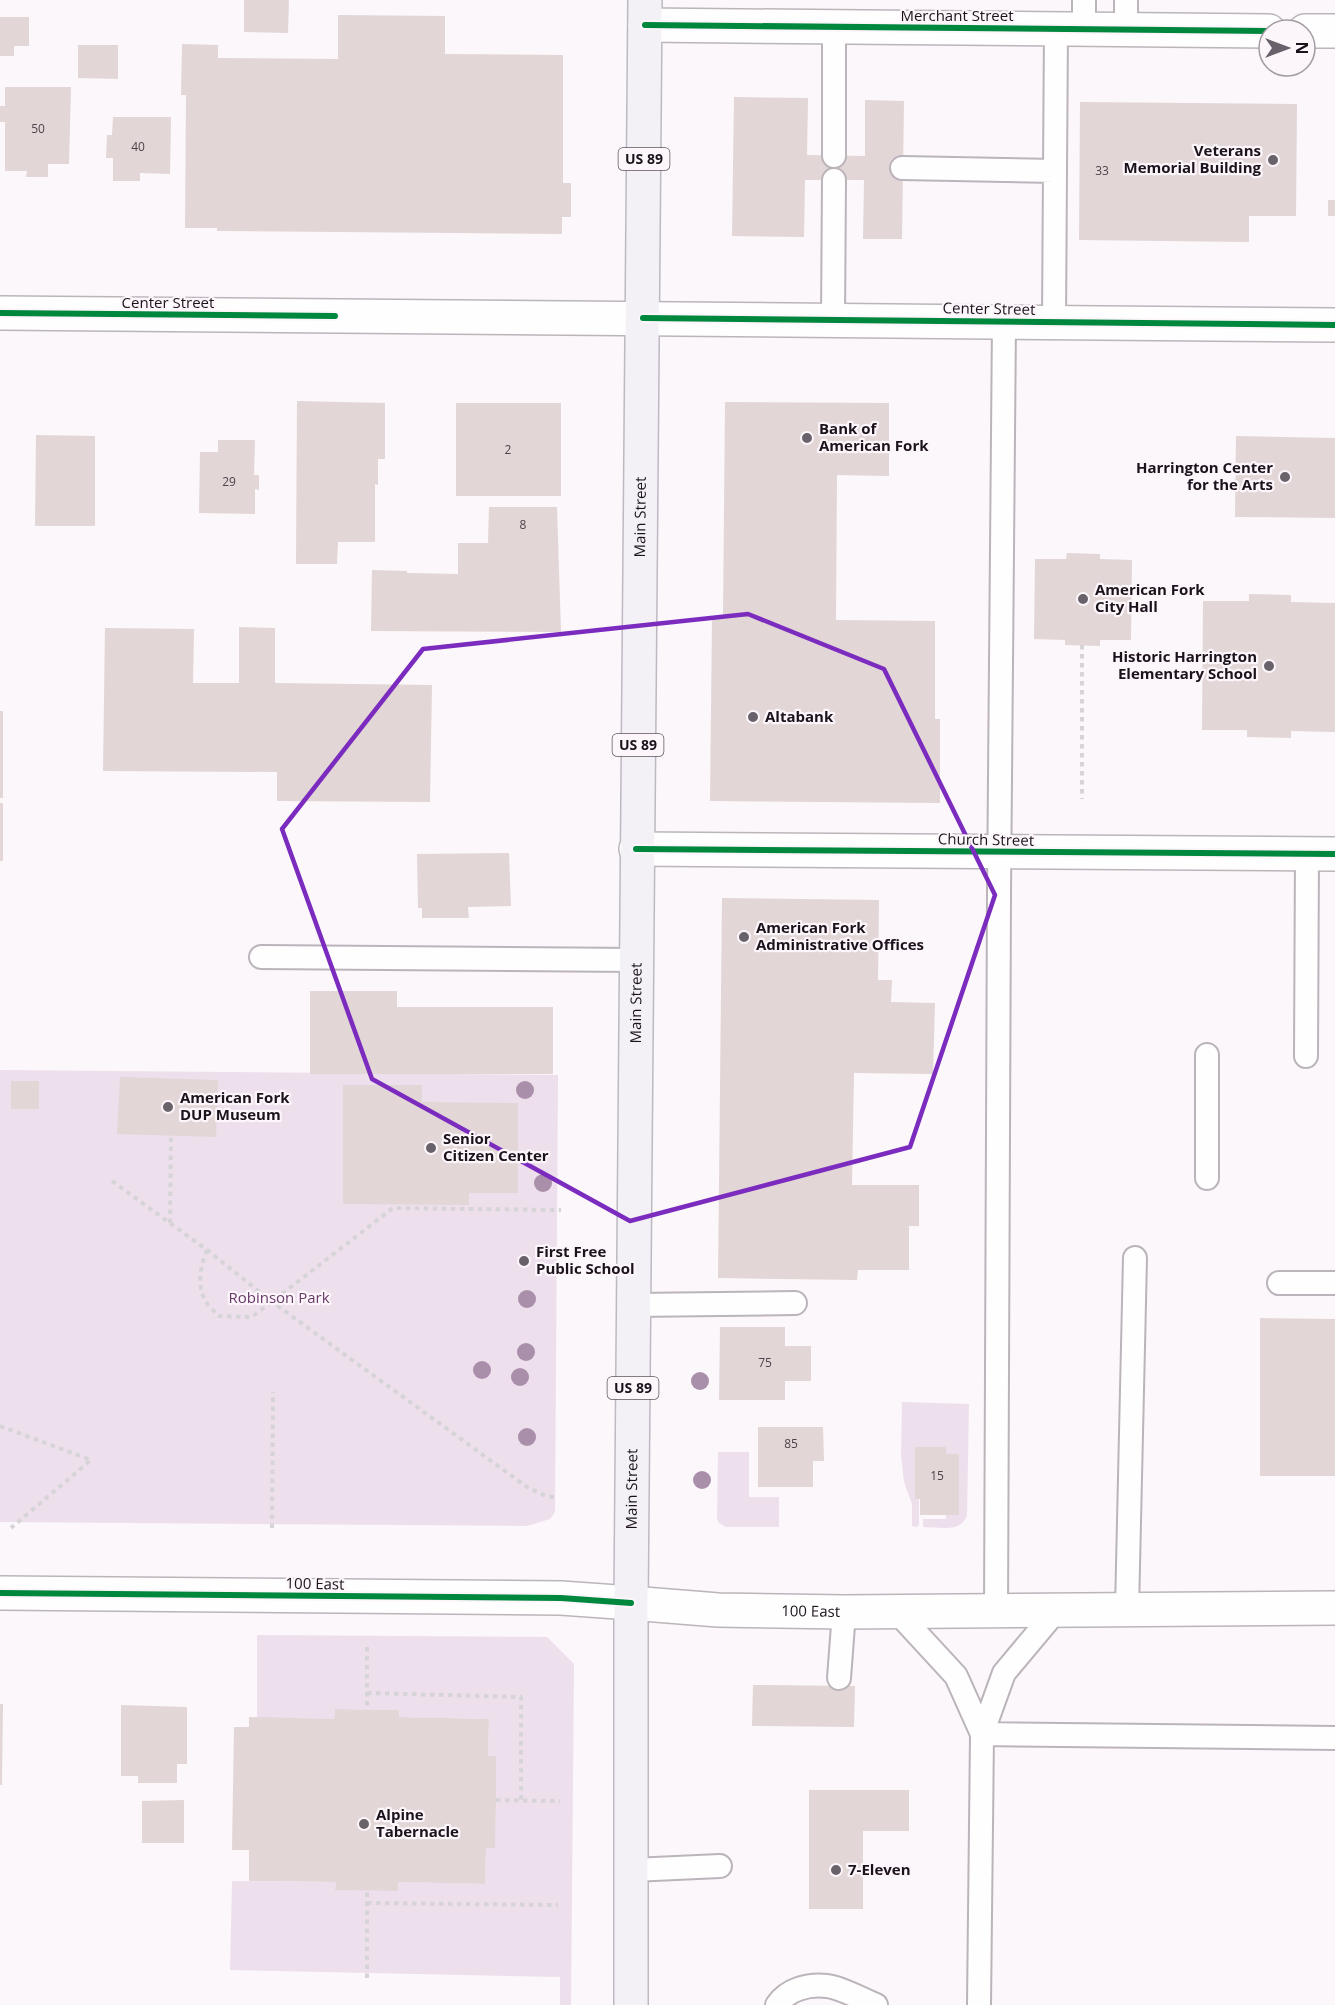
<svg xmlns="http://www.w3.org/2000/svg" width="1335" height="2005" font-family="'Open Sans',sans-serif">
<rect width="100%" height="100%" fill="#fbf7fa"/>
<path fill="#eedfed" d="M 0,1070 L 558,1075 L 555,1512 L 550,1519 L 527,1526 L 0,1522 Z
M 902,1402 L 969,1404 L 967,1515 C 962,1533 939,1527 923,1527 L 923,1519 L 946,1519 L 946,1515 L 959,1515 L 959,1454 L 946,1454 L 945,1447 L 915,1447 L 919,1499 L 919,1525 L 917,1527 L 912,1526 L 912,1504 L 904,1482 L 901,1455 Z
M 718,1452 L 749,1452 L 749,1497 L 779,1497 L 779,1527 L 726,1527 L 719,1523 L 717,1519 Z
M 257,1635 L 547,1637 L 574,1664 L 571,2005 L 560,2005 L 560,1977 L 230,1970 L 232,1881 L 336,1882 L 335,1889 L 398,1891 L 398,1882 L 485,1884 L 486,1848 L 495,1848 L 496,1757 L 488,1756 L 489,1719 L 399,1717 L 399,1710 L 335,1709 L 334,1719 L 257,1718 Z"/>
<path fill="#e2d6d7" d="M 244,0 L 289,0 L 288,33 L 244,32 Z
M 338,15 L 445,16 L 445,54 L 563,55 L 563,183 L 571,183 L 571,217 L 562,217 L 562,234 L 217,231 L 217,228 L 185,228 L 186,95 L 181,95 L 182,44 L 218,45 L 218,58 L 338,59 Z
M 0,17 L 29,17 L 29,46 L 14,46 L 14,56 L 0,56 Z
M 78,45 L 118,45 L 118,79 L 78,78 Z
M 5,87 L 71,87 L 69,164 L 48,164 L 48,177 L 26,177 L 27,171 L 5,171 L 5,122 L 0,122 L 0,106 L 5,106 Z
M 734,97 L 808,98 L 807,155 L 865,156 L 865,100 L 904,101 L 902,239 L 863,239 L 864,180 L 805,180 L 804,237 L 732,236 Z
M 1080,102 L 1297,104 L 1296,216 L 1249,216 L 1249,242 L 1079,240 Z
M 113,117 L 171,117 L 170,174 L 140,173 L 140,181 L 113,181 L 113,158 L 106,158 L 107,135 L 112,135 Z
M 1328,200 L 1335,200 L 1335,216 L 1328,216 Z
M 297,401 L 385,403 L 385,459 L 378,459 L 378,485 L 375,484 L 375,542 L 338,542 L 337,564 L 296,564 Z
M 725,402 L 889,403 L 889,476 L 837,475 L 836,620 L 935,621 L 935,719 L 940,719 L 940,803 L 710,801 L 712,619 L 723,618 Z
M 456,403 L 561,403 L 561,496 L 456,496 Z
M 36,435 L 95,436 L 95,526 L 35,526 Z
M 1236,436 L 1335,438 L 1335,518 L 1235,517 Z
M 218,440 L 255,440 L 254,475 L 259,475 L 259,490 L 255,489 L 255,514 L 199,513 L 200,452 L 218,452 Z
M 489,507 L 557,507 L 561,632 L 371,631 L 372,570 L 407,571 L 407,573 L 458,574 L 458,543 L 488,543 Z
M 1067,553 L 1100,554 L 1100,559 L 1132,560 L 1131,640 L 1100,640 L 1100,646 L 1065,645 L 1065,640 L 1034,639 L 1035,559 L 1066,559 Z
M 1249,594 L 1291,595 L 1291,602 L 1335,603 L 1335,732 L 1291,731 L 1291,738 L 1247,737 L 1247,730 L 1202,730 L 1203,601 L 1249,601 Z
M 239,627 L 275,628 L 275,683 L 432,685 L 430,802 L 277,801 L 277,772 L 103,771 L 105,628 L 194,629 L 193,683 L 239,683 Z
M 0,711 L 3,711 L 3,798 L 0,798 Z
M 0,803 L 3,803 L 3,861 L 0,861 Z
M 509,853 L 511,906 L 468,907 L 469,918 L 422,918 L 422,908 L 418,908 L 417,854 Z
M 722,898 L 879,900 L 878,980 L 892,980 L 891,1002 L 935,1003 L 933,1074 L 854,1073 L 852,1185 L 919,1185 L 919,1226 L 909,1226 L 909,1270 L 858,1270 L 857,1280 L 718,1278 Z
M 310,991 L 397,991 L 397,1007 L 553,1007 L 553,1074 L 310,1074 Z
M 120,1077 L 218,1080 L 216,1137 L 117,1134 Z
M 11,1081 L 39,1081 L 39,1109 L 11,1109 Z
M 343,1085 L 422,1085 L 422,1102 L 518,1103 L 518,1193 L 469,1193 L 469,1205 L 343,1204 Z
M 1260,1318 L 1335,1319 L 1335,1476 L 1260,1476 Z
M 720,1327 L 785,1327 L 785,1346 L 811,1346 L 811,1381 L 785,1381 L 785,1400 L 719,1400 Z
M 758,1427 L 823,1427 L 824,1461 L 813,1461 L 813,1487 L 758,1487 Z
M 915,1447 L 946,1447 L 946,1454 L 959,1454 L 959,1515 L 920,1515 L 920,1499 L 915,1499 Z
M 753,1685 L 855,1686 L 854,1727 L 752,1726 Z
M 0,1704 L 3,1704 L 2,1785 L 0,1785 Z
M 121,1705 L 187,1707 L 187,1764 L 177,1764 L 177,1783 L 138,1783 L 138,1776 L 121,1776 Z
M 335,1709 L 399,1710 L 399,1717 L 489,1719 L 488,1756 L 496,1756 L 496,1800 L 495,1848 L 486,1848 L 485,1884 L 398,1882 L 398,1891 L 335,1890 L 336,1882 L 249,1881 L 249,1850 L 232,1850 L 234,1727 L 249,1727 L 249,1717 L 334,1719 Z
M 809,1790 L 909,1790 L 909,1831 L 863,1831 L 863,1909 L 809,1909 Z
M 184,1800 L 184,1843 L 142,1843 L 142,1801 Z"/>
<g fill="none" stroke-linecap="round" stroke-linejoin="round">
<g stroke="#bcb4bb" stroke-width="26">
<path id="service" d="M 1126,0 L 1126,30
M 834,27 L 834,156
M 1084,29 L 1084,0
M 902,168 L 1055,171 L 1054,322
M 1055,171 L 1056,29
M 833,320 L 834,180
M 261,957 L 636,960
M 1207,1055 L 1207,1178
M 1306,1056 L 1307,854
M 1279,1283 L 1335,1283
M 633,1305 L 795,1303
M 1127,1610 L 1135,1258
M 996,1611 L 999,893 L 1004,321
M 897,1612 L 956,1676 L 982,1734 L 1004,1673 L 1056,1611
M 839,1678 L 844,1612
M 632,1870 L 720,1866
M 777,2005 C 788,1989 808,1984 827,1986 C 840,1987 863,2000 876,2005
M 979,2005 L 982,1734 L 1335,1738"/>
</g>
<g stroke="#bcb4bb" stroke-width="36">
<path id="minor" d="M 645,25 L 1269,31
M 1305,31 L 1335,31
M 636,849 L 1335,854"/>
</g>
<g stroke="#bcb4bb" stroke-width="36">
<path id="tertiary" d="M 0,313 L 1335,325
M 0,1593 L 561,1598 L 631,1603"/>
</g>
<g stroke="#bcb4bb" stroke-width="36">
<g id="secondary">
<path id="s1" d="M 631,1603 L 718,1610 L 844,1612 L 1335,1608"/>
</g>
</g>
<g stroke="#beb8c2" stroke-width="36">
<g id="primary">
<path id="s2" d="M 631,2005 L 631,1603 L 645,0"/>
</g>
</g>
<path stroke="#d6d4d6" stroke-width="4" stroke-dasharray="4.5 4.5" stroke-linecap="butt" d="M 1082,645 L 1082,799
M 112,1181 L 207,1250 L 271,1301 L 527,1487 L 546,1496 L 558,1498
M 170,1223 L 171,1132
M 207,1250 C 201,1264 197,1283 204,1298 C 206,1304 214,1311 219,1316 L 252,1317 L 393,1208 L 561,1210
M 0,1426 L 91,1460 L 11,1528
M 272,1528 L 273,1392
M 367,1647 L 367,1710
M 367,1693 L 521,1697 L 521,1800
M 496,1800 L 560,1801
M 367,1903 L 558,1905
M 367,1978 L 367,1890"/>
<use href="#service" stroke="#fefefe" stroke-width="22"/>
<use href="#minor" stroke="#fefefe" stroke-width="33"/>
<use href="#tertiary" stroke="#fefefe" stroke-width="33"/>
<use href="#secondary" stroke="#fefefe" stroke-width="33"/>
<use href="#primary" stroke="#f3f1f6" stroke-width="33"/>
<g stroke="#fcf6fb" stroke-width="10">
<path id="cycleway" d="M 645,25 L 1269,31
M 0,313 L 335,316
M 643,318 L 1335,325
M 636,849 L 1335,854
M 0,1593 L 561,1598 L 631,1603"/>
</g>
<use href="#cycleway" stroke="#00873e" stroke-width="6"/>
</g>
<g fill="#aa8faa">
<circle cx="525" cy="1090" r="9"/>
<circle cx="543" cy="1183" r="9"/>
<circle cx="527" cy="1299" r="9"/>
<circle cx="526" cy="1352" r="9"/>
<circle cx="482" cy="1370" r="9"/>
<circle cx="520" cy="1377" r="9"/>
<circle cx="700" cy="1381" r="9"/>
<circle cx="527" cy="1437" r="9"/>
<circle cx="702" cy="1480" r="9"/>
</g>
<path fill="none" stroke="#7b2cbf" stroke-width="4.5" stroke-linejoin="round" d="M 748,614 L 884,669 L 995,895 L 910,1147 L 630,1221 L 372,1079 L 282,829 L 423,649 Z"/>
<g fill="#6a626a" stroke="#fcf6fb" stroke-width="2">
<circle cx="1273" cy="160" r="6"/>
<circle cx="807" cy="438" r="6"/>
<circle cx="1285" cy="477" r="6"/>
<circle cx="1083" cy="599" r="6"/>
<circle cx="1269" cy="666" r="6"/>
<circle cx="753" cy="717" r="6"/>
<circle cx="744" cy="937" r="6"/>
<circle cx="168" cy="1107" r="6"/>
<circle cx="431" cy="1148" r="6"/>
<circle cx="524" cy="1261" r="6"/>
<circle cx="364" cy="1824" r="6"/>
<circle cx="836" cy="1870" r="6"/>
</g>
<g text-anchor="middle" stroke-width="4.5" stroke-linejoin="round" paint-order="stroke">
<g font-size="12" fill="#4e434b">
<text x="38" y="133">50</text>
<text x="138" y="151">40</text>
<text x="1102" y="175">33</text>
<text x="508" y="454">2</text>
<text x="229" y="486">29</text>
<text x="523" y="529">8</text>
<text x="765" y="1367">75</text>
<text x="791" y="1448">85</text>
<text x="937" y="1480">15</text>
</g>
<g fill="#fcf6fb" stroke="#5f565f" stroke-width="1.5">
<rect x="618.5" y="148" width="51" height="22" rx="4.5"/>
<rect x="612.5" y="734" width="51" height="22" rx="4.5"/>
<rect x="607.5" y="1377" width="51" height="22" rx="4.5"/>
</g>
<g font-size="14" font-weight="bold" fill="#1c121c">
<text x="644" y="164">US 89</text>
<text x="638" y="750">US 89</text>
<text x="633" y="1393">US 89</text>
</g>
<g font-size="15" fill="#1c121c" stroke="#fcf6fb">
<text x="957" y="21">Merchant Street</text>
<text x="168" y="308">Center Street</text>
<text transform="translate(989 309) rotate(1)" y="5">Center Street</text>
<text dy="5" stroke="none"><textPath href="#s2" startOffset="1488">Main Street</textPath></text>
<text transform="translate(986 840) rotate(1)" y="5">Church Street</text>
<text dy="5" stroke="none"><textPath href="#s2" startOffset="1002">Main Street</textPath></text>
<text dy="5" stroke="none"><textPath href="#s2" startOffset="516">Main Street</textPath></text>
<text transform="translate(315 1584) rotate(1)" y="5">100 East</text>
<text dy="5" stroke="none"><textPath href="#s1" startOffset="180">100 East</textPath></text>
</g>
<g font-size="15" font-weight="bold" fill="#1c121c" stroke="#fcf6fb" text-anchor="start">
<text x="1261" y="156" text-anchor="end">Veterans<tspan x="1261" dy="17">Memorial Building</tspan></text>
<text x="819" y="434">Bank of<tspan x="819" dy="17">American Fork</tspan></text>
<text x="1273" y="473" text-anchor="end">Harrington Center<tspan x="1273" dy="17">for the Arts</tspan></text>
<text x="1095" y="595">American Fork<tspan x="1095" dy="17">City Hall</tspan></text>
<text x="1257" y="662" text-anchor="end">Historic Harrington<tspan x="1257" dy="17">Elementary School</tspan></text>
<text x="765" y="722">Altabank</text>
<text x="756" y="933">American Fork<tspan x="756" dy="17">Administrative Offices</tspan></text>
<text x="180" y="1103">American Fork<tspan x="180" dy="17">DUP Museum</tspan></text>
<text x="443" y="1144">Senior<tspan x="443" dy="17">Citizen Center</tspan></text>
<text x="536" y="1257">First Free<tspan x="536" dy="17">Public School</tspan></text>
<text x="376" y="1820">Alpine<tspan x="376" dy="17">Tabernacle</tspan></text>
<text x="848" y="1875">7-Eleven</text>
</g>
<g font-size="15" fill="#673a68" stroke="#fcf6fb">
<text x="279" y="1303">Robinson Park</text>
</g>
</g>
<g transform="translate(1287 48) rotate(90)"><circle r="28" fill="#fcf6fb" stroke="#a29ba2" stroke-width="1.5"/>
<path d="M0-4.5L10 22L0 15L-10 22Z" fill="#6a626a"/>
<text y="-9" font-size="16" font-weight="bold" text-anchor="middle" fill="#1c121c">N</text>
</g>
</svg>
